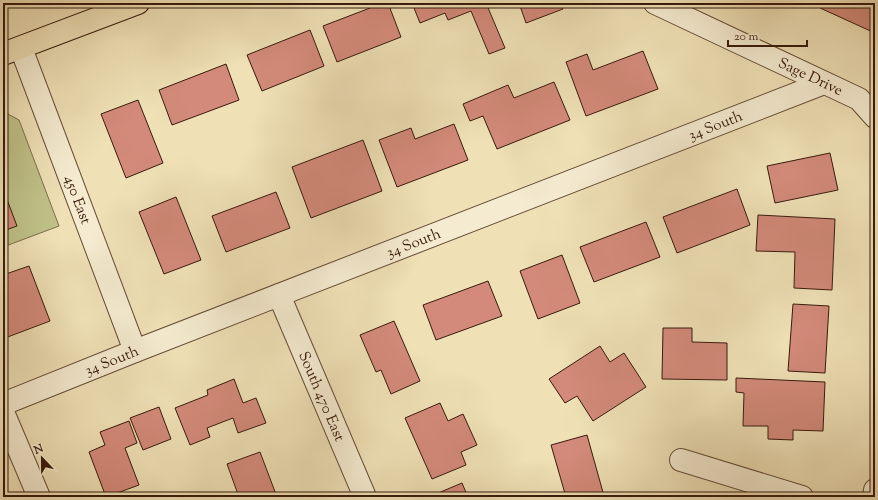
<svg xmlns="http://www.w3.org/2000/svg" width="878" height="500" font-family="'Sorts Mill Goudy',serif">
<rect width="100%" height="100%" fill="#efe0b6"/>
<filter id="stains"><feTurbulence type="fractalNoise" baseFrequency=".005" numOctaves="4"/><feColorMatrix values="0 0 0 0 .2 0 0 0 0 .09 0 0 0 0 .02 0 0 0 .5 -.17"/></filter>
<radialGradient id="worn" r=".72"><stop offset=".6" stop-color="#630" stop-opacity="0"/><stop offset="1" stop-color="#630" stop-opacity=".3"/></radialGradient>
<path fill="#bfc189" stroke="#7b6e4a" d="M 3,112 L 4,112 L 19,120 L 59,226 L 3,247 Z"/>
<path fill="#d38a7a" stroke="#371a0b" d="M 383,3 L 388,3 L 401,37 L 337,62 L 323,26 Z
M 412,3 L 486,3 L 505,48 L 489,54 L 471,11 L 448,20 L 445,13 L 420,23 Z
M 519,3 L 561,3 L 563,9 L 526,23 Z
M 822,3 L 875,3 L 875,33 L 820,8 Z
M 310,30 L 324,66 L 262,91 L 247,55 Z
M 643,51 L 658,89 L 586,116 L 566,62 L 587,54 L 593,70 Z
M 226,64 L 239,100 L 172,125 L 159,90 Z
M 554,82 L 570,120 L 497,149 L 483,116 L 470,121 L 463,104 L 508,85 L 514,98 Z
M 138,100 L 163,163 L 126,178 L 101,114 Z
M 454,124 L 468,160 L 397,187 L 379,140 L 411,128 L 415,139 Z
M 363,140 L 382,191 L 311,218 L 292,167 Z
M 830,153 L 838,190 L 775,203 L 767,166 Z
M 3,189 L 17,226 L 3,231 Z
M 737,189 L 750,225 L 677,253 L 663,217 Z
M 276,192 L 290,228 L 226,252 L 212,216 Z
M 176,197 L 201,260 L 164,274 L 139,212 Z
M 758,215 L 835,219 L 832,290 L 794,288 L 795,252 L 756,251 Z
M 646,222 L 660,257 L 594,282 L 580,247 Z
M 562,255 L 580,303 L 538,319 L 520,271 Z
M 29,266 L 50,321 L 5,338 L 3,334 L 3,275 Z
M 488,281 L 502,316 L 436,340 L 423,305 Z
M 793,304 L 829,306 L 825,373 L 788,371 Z
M 394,321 L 420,381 L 391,394 L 381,370 L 376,372 L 360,335 Z
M 663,328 L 692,328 L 692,342 L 727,343 L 727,380 L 662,379 Z
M 600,346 L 610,362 L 624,353 L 646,387 L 593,421 L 577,396 L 565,403 L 549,379 Z
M 736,378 L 825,382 L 823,431 L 793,430 L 793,440 L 768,439 L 768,426 L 743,426 L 744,393 L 736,392 Z
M 234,379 L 243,403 L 256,398 L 266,423 L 238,433 L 233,418 L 207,428 L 210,437 L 190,445 L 175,408 L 208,395 L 207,390 Z
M 440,403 L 448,421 L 463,414 L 477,445 L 461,452 L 466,465 L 432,479 L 405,418 Z
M 159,407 L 171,439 L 143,450 L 130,418 Z
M 129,421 L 137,443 L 125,448 L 139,485 L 106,497 L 89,452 L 105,445 L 100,432 Z
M 587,435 L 604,496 L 566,497 L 551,445 Z
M 260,452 L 277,497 L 239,497 L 227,464 Z
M 462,483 L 468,497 L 431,497 L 431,496 Z"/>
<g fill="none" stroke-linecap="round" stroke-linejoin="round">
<g stroke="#654c36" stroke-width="24">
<g id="minor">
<path id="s1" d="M 655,3 L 859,99 L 875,117"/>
<path id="s2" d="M 21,48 L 135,351"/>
<path id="s3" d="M 279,295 L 365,497"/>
<path id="s4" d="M 3,404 L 135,351 L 824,83"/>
<path d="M 3,412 L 39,497"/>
<path d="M 681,460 L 802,497"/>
<path d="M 874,497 L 875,490"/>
</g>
</g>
<g stroke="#371a0b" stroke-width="24">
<path id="major" d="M 3,54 L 138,3"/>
</g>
<use href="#minor" stroke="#f5ebd0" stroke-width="22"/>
<use href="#major" stroke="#efe0b6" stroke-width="22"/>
</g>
<g text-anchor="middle" stroke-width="3.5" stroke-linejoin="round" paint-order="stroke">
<g font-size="15" fill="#371a0b" stroke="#f5ebd0">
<text dy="5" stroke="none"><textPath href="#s1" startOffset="172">Sage Drive</textPath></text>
<text dy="5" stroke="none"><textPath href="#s4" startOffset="765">34 South</textPath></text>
<text dy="5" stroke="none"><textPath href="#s2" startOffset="162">450 East</textPath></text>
<text dy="5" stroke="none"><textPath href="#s4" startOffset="441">34 South</textPath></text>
<text dy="5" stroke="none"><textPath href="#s4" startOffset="117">34 South</textPath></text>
<text dy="5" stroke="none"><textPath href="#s3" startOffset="110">South 470 East</textPath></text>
</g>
</g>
<rect width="878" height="500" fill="none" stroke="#efe0b6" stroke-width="16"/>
<rect x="4" y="4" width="870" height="492" fill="none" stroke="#371a0b" stroke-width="2"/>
<rect x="8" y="8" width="862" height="484" fill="none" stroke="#371a0b"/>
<g transform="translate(42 458) rotate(338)" stroke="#f5ebd0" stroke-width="3" paint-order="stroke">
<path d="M0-3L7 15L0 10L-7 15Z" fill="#371a0b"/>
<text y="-6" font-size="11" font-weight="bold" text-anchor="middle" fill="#371a0b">N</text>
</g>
<path d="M728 40v6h79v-6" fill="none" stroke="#371a0b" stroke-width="2"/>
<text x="734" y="40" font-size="12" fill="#371a0b" stroke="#f5ebd0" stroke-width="3" paint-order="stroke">20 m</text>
<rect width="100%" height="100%" filter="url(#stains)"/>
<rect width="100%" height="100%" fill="url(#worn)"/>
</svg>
